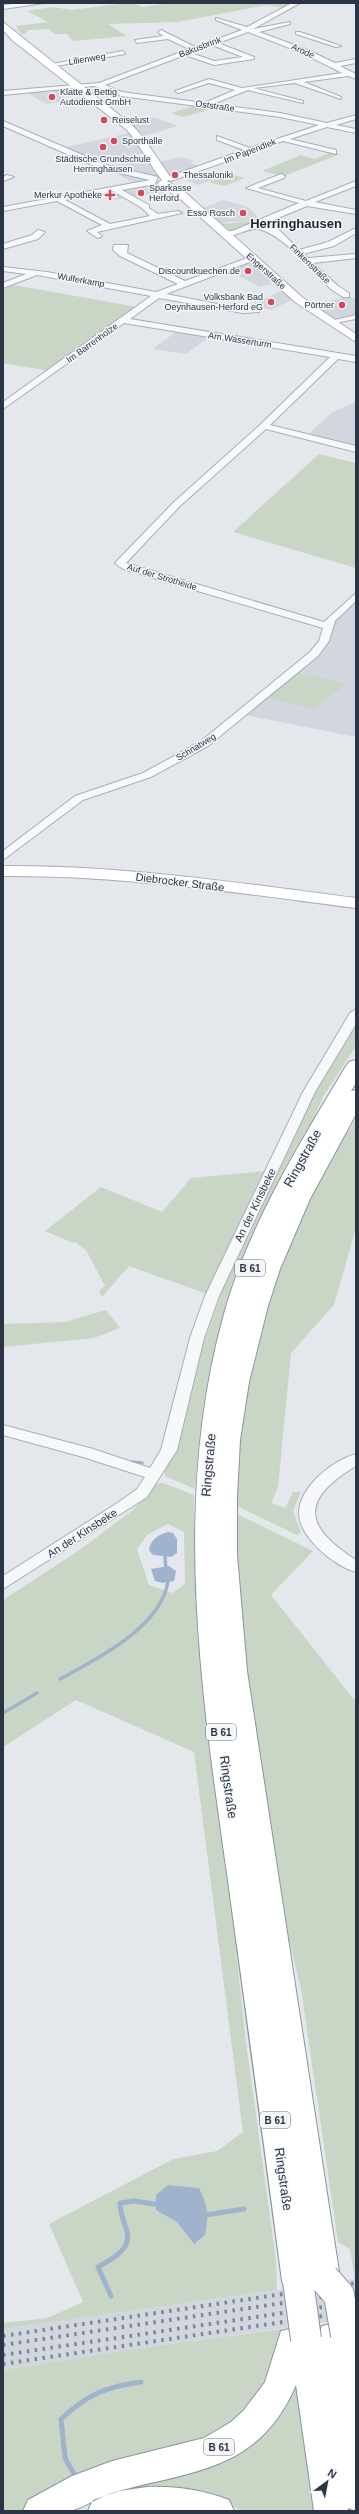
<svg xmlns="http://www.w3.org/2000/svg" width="359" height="2514" font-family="Helvetica,sans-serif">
<rect width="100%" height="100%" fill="#e4e7ec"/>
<path fill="#d2d6de" d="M 71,87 L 81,95 L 60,98 L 64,101 L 46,104 L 26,92 Z
M 153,117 L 178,126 L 144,136 L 130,123 Z
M 129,133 L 143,154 L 96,160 L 66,147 Z
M 181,157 L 194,161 L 190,163 L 204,167 L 176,178 L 160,178 L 152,181 L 168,192 L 112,200 L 96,191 L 134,183 L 121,176 L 120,171 L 108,166 L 146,159 L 160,162 Z
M 196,174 L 215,179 L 198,185 L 184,179 Z
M 224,200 L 248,207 L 261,220 L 227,222 L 222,224 L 203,208 Z
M 249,262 L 272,284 L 260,287 L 241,277 L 232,268 Z
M 281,291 L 292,300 L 271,310 L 251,305 Z
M 349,296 L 356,299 L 356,315 L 334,319 L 312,306 Z
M 177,331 L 209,337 L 186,354 L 153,349 Z
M 356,402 L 356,447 L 308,435 L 331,413 Z
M 356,600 L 356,737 L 245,715 L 266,697 L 345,685 L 297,672 L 317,654 L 335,618 Z
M 356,2279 L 356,2318 L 140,2348 L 3,2370 L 3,2329 Z"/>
<path fill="#c9d6c5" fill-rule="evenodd" d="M 126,3 L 134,3 L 142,7 L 170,3 L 307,3 L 292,4 L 286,8 L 266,5 L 178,22 L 108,24 L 127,36 L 73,41 L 67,34 L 55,34 L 49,29 L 28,30 L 25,34 L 21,34 L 16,26 L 48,22 L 27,11 L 53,7 L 71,10 Z
M 198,105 L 217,108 L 182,117 L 171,113 Z
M 331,152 L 340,154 L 284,176 L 262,171 L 301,155 L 315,159 Z
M 228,174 L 245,178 L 224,186 L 209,182 Z
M 261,220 L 234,230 L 229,230 L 222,224 Z
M 14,285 L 137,307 L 49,371 L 3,363 L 3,289 Z
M 319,454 L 356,463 L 356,568 L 233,532 Z
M 297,672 L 346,684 L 313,709 L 266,697 Z
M 356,1021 L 356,1046 L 323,1097 L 220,1335 C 206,1386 199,1437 195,1489 L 165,1476 L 164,1469 L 202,1347 L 223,1289 L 314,1091 Z
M 356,1119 L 356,1228 L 334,1305 L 291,1353 L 278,1487 L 271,1503 L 285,1508 L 293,1492 L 301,1492 L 293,1511 L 301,1532 L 297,1535 L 235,1505 C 237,1456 244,1409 254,1361 C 257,1344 259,1326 264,1310 C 285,1242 318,1179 356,1119 Z
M 266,1171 L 207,1294 L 129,1266 L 102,1297 L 99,1291 L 105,1286 L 86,1250 L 75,1242 L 73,1243 L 45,1231 L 101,1187 L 162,1212 L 191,1178 Z
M 106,1310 L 120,1328 L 94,1338 L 3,1347 L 3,1324 L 65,1322 Z
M 163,1483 L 194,1495 L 197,1635 L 234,1892 L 236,1951 L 246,2042 L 276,2260 L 277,2290 L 3,2329 L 3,2323 L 47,2318 L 83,2302 L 49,2224 L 173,2159 L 217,2151 L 243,2132 L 194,1752 L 76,1700 L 3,1747 L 3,1600 L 81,1549 L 133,1510 L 154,1484 ZM 168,1524 L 184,1532 L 185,1584 L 172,1593 L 149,1585 L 137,1549 L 147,1535 Z
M 235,1513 L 313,1551 L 271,1595 L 356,1702 L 355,2279 L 350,2249 L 338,2242 L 301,1989 L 274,1878 L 247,1705 L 236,1550 Z
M 282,2329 L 280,2342 L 262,2399 L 217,2438 L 24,2511 L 3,2511 L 3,2370 L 140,2348 Z
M 299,2362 L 320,2511 L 242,2511 L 228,2504 L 106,2500 L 104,2490 L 186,2470 Z"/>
<path fill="#9fb4cc" d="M 168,1532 L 173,1533 L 177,1539 L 177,1553 L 171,1557 L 153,1555 L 149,1550 C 150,1540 159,1534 168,1532 Z
M 169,1566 L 176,1571 L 174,1581 L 163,1583 L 155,1581 L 151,1569 Z
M 168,2185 L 199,2188 C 208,2206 209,2215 205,2235 L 194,2244 L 177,2222 L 156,2210 L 156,2195 Z"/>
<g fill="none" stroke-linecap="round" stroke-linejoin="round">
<path stroke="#9fb4cc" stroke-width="3.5" d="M 132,1462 L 142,1463
M 165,1557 L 166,1570
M 60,1679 C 97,1659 163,1626 168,1580
M 3,1713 L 37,1693"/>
<path stroke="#9fb4cc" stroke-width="5" d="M 206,2215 L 244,2209
M 111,2296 L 98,2267 C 113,2259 134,2248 126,2228 C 123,2219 120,2213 120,2203 L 134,2201 L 160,2205
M 77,2479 L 65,2458 L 61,2419 C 88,2394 105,2387 141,2382"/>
<g stroke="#a9aeb7" stroke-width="2">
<path id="minor" d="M 23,3 L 44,3 L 3,9 L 3,5 Z
M 292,3 L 300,3 L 253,29 L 290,22 L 290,24 L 259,32 L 308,50 L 335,63 L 356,59 L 356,63 L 340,66 L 356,74 L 356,79 L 348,76 L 304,82 L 341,97 L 341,99 L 295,83 L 253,88 L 303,101 L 303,103 L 248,90 L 213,104 L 280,113 L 327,123 L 356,115 L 356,119 L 336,125 L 356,129 L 356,133 L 327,127 L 290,139 L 336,150 L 336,154 L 283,141 L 171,181 L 167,179 L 168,177 L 244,150 L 217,140 L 217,136 L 250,148 L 319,125 L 280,117 L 121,96 L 94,86 L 3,95 L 3,91 L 99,83 L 189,49 L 168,39 L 137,43 L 135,40 L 163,36 L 158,32 L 161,30 L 195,47 L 242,30 L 216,20 L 216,18 L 247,27 ZM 248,32 C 281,44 314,58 342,73 L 242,88 L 209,79 L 175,91 L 178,93 L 209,83 L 235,90 L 204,103 L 122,92 L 105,85 L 185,55 L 214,65 L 254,59 L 254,57 L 218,43 ZM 212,45 L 243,57 L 214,61 L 191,53 Z
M 296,32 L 300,32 L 341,46 L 336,47 L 296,34 Z
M 123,51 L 125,54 L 50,67 L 47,65 Z
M 3,121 L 106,165 L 158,177 L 155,184 L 122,190 L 149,205 L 149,208 L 158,214 L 178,211 L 182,213 L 97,232 L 102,236 L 98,238 L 87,231 L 102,225 L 57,201 L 3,211 L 3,207 L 150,180 L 101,169 L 3,126 ZM 113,191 L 142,208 L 150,216 L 110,224 L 65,200 Z
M 281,174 L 285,176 L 284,178 L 258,188 L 306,201 L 356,181 L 356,186 L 315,202 L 356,210 L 356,214 L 307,206 L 261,225 L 278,229 L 299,250 L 328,242 L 356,228 L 356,233 L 334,246 L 303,254 L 308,258 L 356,254 L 356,258 L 313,263 L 338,286 L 349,293 L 349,297 L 343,297 L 332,290 C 312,271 285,236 259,229 C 248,226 231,242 221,233 L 235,230 L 299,203 L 246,188 Z
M 7,175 L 14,177 L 3,181 L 3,177 Z
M 38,230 L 45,232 L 38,239 L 3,249 L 3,244 L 32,235 Z
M 117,245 L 128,245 L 127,253 L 185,281 L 250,257 L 257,259 L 166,294 L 243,309 L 256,308 L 260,310 L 259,312 L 243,313 L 159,298 L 130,319 L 356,356 L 356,362 L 338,359 L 270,425 L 356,446 L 356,452 L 266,429 L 180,506 L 126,563 L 324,622 L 356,593 L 356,601 L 335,621 L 329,641 L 318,656 L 208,746 L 151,777 L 83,800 L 3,860 L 3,851 L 75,796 L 143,773 L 200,742 L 310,652 L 319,641 L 323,628 L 123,569 L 115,563 L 174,502 L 261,424 L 330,357 L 124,323 L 3,409 L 3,402 L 151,296 L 37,275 L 3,288 L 3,283 L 26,274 L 3,271 L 3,267 L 47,272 L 156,292 L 178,284 L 120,256 L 113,250 L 114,245 Z
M 356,315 L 356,319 L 330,324 L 326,322 Z
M 356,1009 L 356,1024 L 315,1092 L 219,1296 L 204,1338 L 177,1450 L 147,1497 L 3,1589 L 3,1576 L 119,1502 L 137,1489 L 145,1477 L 83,1457 L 3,1435 L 3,1425 L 93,1449 L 150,1468 L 161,1450 L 190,1338 L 205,1296 L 303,1092 L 350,1013 Z
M 356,1454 L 356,1466 C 301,1499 302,1526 356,1560 L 356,1572 C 334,1566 299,1537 299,1513 C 299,1487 333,1460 356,1454 Z"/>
</g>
<g stroke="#a9aeb7" stroke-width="2">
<path id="secondary" d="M 3,22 L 133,126 C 148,142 158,160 171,178 L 167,181 L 186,193 L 303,298 L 356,334 L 356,342 L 295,302 L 178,197 L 159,185 L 158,183 L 162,180 C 149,164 141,146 127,130 L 12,40 L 3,30 Z
M 3,866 C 122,865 238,883 356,898 L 356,908 C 238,893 122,875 3,876 Z"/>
</g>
<g stroke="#8b94a3" stroke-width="2">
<path id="trunk" d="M 356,1060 L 356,1083 L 351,1091 L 356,1090 L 356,1114 L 310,1199 L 280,1269 L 268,1306 L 249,1382 L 240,1440 L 237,1497 L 237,1555 L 247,1671 L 340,2278 L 335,2288 L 324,2292 L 312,2286 L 309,2291 L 298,2295 L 287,2291 L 282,2281 C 265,2150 247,2019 229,1888 C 202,1697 171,1503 224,1314 C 249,1224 299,1145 346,1066 L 349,1062 Z
M 346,2321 L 356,2324 L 356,2511 L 348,2508 L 348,2511 L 314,2511 L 296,2385 C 260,2468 200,2470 122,2490 C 102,2495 89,2505 71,2511 C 60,2514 35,2511 23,2511 L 28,2500 L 72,2476 L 112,2461 L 204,2438 L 231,2422 L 244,2410 L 265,2382 L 281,2331 L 306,2325 L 317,2329 L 319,2332 L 322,2326 Z
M 147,2487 C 175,2486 203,2490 229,2500 L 234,2511 L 88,2511 L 93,2500 L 119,2491 Z"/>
</g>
<use href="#minor" fill="#f7f8fa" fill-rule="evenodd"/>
<use href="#secondary" fill="#fff" fill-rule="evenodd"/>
<use href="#trunk" fill="#fff" fill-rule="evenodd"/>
<path stroke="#7d8696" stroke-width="4" stroke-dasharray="2.5 5.5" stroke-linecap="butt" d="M 3,2336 L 356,2283
M 3,2345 L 356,2292
M 3,2355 L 356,2302
M 3,2364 L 356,2311"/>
<g stroke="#8b94a3" stroke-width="32" stroke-linecap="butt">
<path id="trunk-bridge" d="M 324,2278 L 339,2295 L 346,2335
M 298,2281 L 306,2339"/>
</g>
<use href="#trunk-bridge" stroke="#fff" stroke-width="30"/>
</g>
<g fill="#d1495b" stroke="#f4f6f9" stroke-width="1.5">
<circle cx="52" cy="97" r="4"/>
<circle cx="104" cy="120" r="4"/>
<circle cx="114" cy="141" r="4"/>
<circle cx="103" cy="147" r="4"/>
<circle cx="175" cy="175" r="4"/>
<circle cx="141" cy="193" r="4"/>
<path d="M108 189h4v4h4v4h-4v4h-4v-4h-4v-4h4z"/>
<circle cx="243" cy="213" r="4"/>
<circle cx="248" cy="271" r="4"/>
<circle cx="271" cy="302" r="4"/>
<circle cx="342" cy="305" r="4"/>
</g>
<g text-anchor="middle" stroke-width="3" stroke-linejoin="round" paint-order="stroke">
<g font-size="9" fill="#2b3445" stroke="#f4f6f9">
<text transform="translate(200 47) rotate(-21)" y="3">Bakusbrink</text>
<text transform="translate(303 51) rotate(24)" y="3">Arode</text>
<text transform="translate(87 59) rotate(-9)" y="3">Lilienweg</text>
<text transform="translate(215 106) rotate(8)" y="3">Oststraße</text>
<text transform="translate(250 151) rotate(-21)" y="3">Im Papendiek</text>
<text transform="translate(310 264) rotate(44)" y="3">Finkenstraße</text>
<text transform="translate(266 271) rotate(42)" y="3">Engerstraße</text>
<text transform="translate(81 280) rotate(10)" y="3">Wulferkamp</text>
<text transform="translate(240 340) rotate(9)" y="3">Am Wasserturm</text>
<text transform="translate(92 343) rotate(-36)" y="3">Im Barrenholze</text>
<text transform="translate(162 577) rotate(17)" y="3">Auf der Strotheide</text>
<text transform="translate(196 747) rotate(-31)" y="3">Schnatweg</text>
</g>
<g font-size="9" fill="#2b3445" stroke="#f4f6f9" text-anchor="start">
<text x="60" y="95">Klatte &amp; Bettig<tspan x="60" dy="10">Autodienst GmbH</tspan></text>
<text x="112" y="123">Reiselust</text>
<text x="122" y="144">Sporthalle</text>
<text x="103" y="162" text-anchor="middle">Städtische Grundschule<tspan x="103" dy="10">Herringhausen</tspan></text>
<text x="183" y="178">Thessaloniki</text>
<text x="149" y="191">Sparkasse<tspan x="149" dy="10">Herford</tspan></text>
<text x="102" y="198" text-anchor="end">Merkur Apotheke</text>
<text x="235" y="216" text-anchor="end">Esso Rosch</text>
<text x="240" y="274" text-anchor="end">Discountkuechen.de</text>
<text x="263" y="300" text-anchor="end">Volksbank Bad<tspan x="263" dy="10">Oeynhausen-Herford eG</tspan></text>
<text x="334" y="308" text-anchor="end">Pörtner</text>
</g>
<g fill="#f4f6f9" stroke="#676e7b" stroke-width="1">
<rect x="235" y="1260" width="30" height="16" rx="3"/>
<rect x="206" y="1724" width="30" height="16" rx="3"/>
<rect x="260" y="2112" width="30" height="16" rx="3"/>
<rect x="204" y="2439" width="30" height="16" rx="3"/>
</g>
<g font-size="10" font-weight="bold" fill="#2b3445">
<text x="250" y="1272">B 61</text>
<text x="221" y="1736">B 61</text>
<text x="275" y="2124">B 61</text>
<text x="219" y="2451">B 61</text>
</g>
<g font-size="11" fill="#2b3445" stroke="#f4f6f9">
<text transform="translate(180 882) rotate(7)" y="4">Diebrocker Straße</text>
<text transform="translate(255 1205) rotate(-64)" y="4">An der Kinsbeke</text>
<text transform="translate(82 1533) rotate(-33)" y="4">An der Kinsbeke</text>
</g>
<g font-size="13" font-weight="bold" fill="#1d2536" stroke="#f4f6f9">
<text x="296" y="228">Herringhausen</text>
</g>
<g font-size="13" fill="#2b3445" stroke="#f4f6f9">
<text transform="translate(302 1158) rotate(-61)" y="5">Ringstraße</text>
<text transform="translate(208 1465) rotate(-85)" y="5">Ringstraße</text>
<text transform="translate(229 1787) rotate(82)" y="5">Ringstraße</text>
<text transform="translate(284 2179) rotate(82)" y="5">Ringstraße</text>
</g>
</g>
<rect width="359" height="2514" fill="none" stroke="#2b3445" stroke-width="8"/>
<g transform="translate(327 2482) rotate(32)" stroke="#f4f6f9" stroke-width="3" paint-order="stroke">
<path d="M0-3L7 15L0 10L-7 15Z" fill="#2b3445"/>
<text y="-6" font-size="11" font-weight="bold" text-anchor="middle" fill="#2b3445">N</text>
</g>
</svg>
